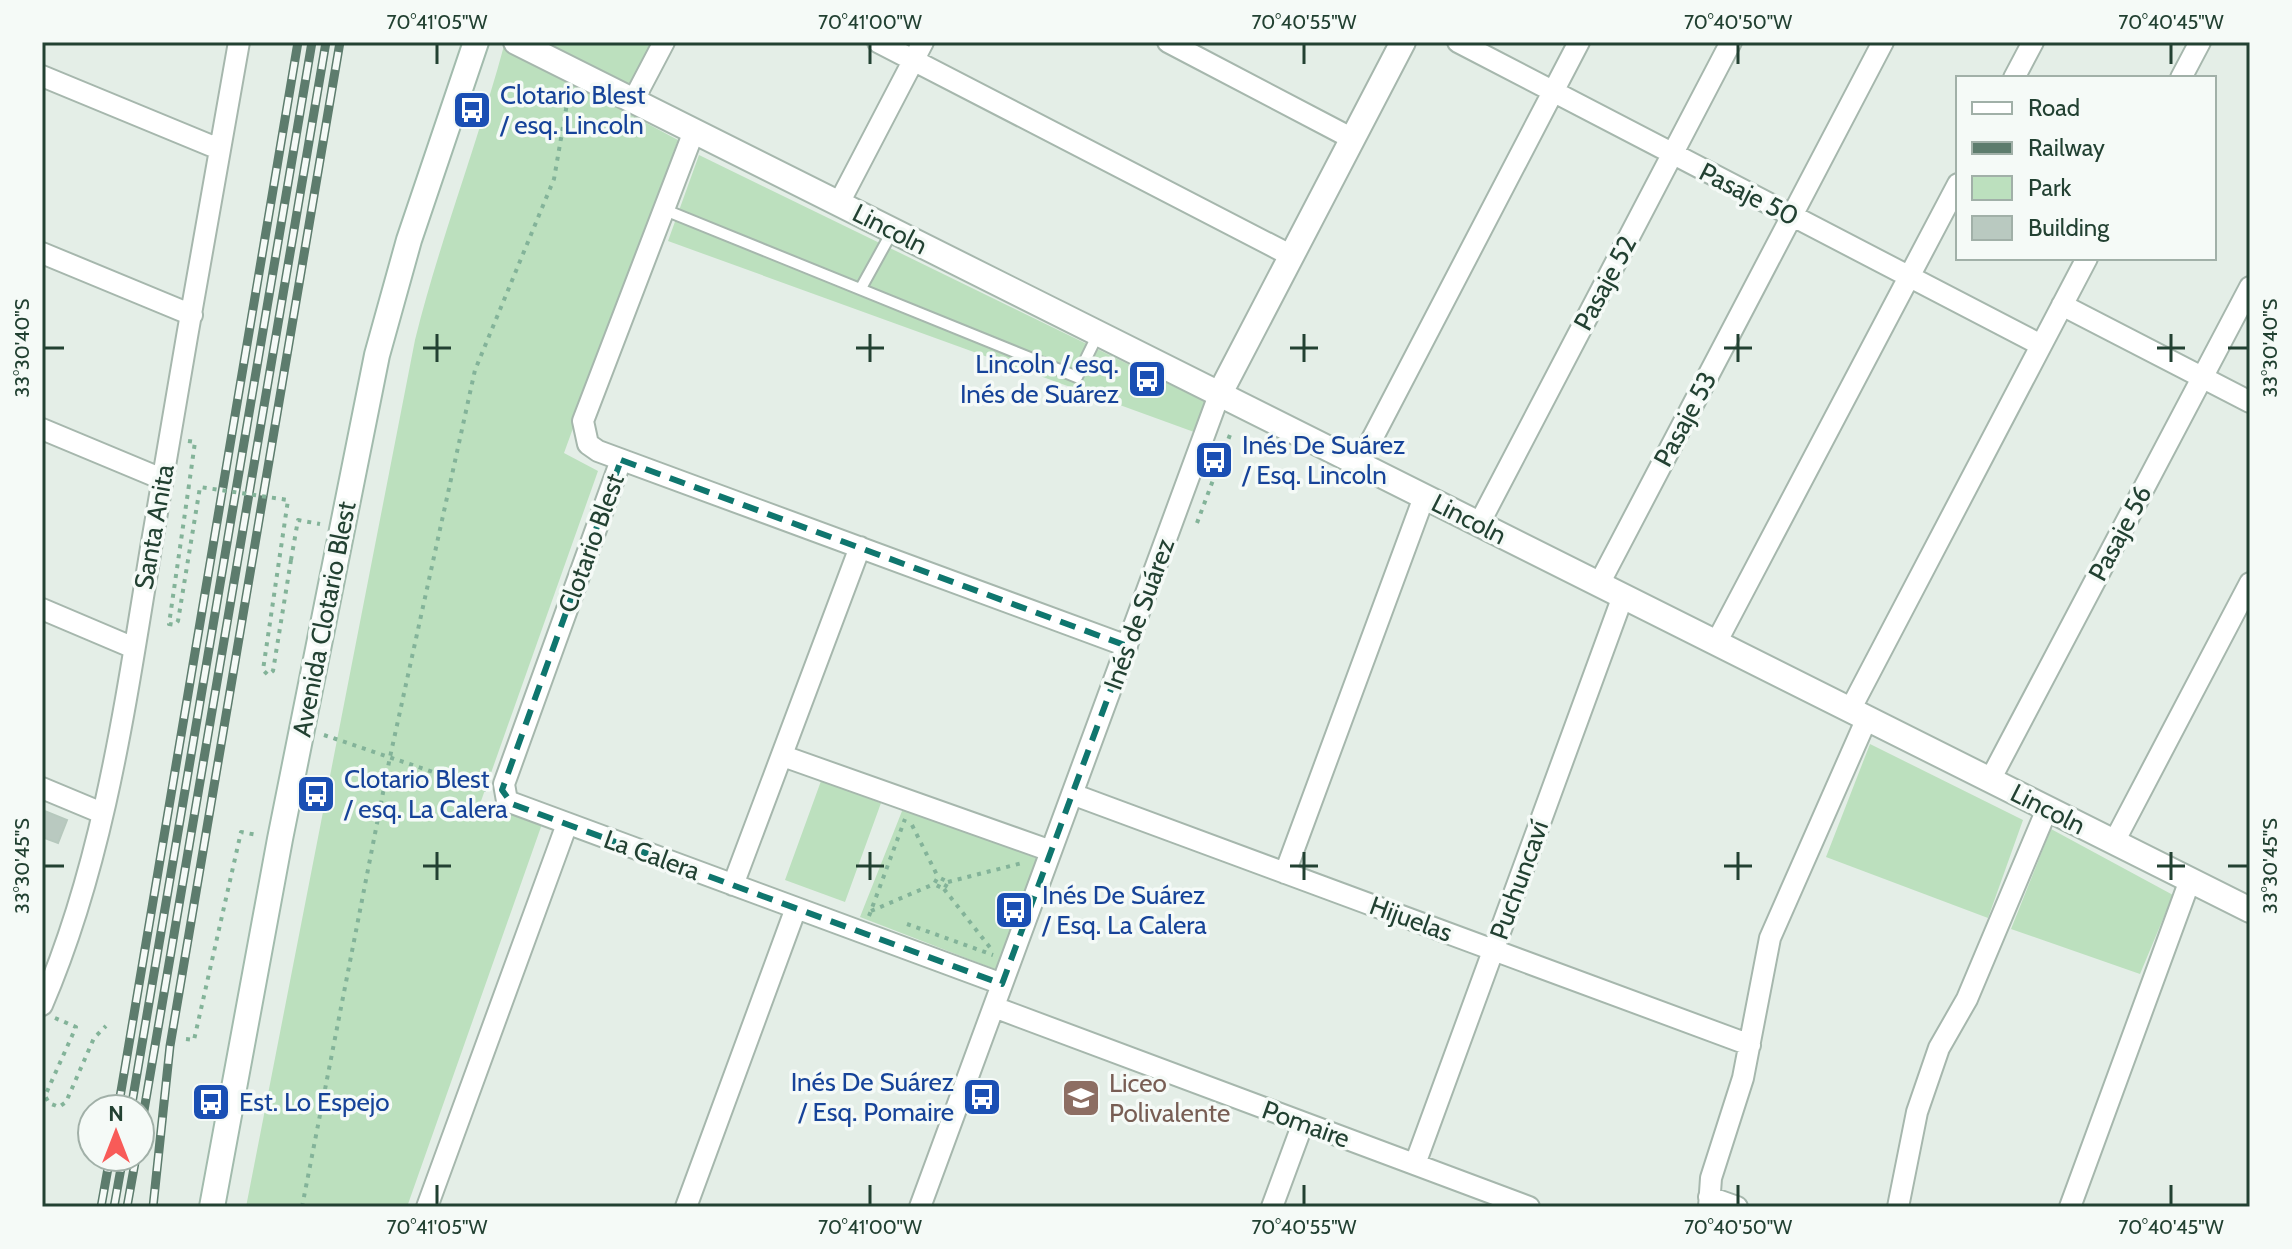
<svg xmlns="http://www.w3.org/2000/svg" width="2292" height="1249" font-family="Cabin,sans-serif">
<rect width="100%" height="100%" fill="#e4eee7"/>
<path fill="#bce0be" d="M 505,42 L 652,42 L 620,109 L 678,140 L 564,453 L 598,471 L 480,804 L 542,824 L 407,1207 L 246,1207 L 415,340 C 440,239 478,143 505,42 Z
M 699,155 L 1206,402 L 1194,432 L 668,241 Z
M 1870,744 L 2023,820 L 1988,918 L 1826,857 Z
M 821,781 L 881,803 L 845,902 L 785,880 Z
M 904,806 L 1041,860 L 997,970 L 860,917 Z
M 2051,829 L 2173,895 L 2140,974 L 2011,929 Z"/>
<path fill="#b9c9c0" stroke="#b6c8bd" stroke-width="2" d="M 42,810 L 67,820 L 58,843 L 42,837 Z"/>
<g fill="none" stroke-linecap="round" stroke-linejoin="round">
<g stroke="#a6b7ad" stroke-width="14">
<path id="service" d="M 665,210 L 1077,377 L 1098,334
M 861,288 L 893,230"/>
</g>
<g stroke="#a6b7ad" stroke-width="24">
<path id="minor" d="M 878,42 L 1292,256
M 1168,42 L 1353,139
M 1458,42 L 2041,345
M 42,76 L 219,149
M 2014,78 L 2033,42
M 2181,78 L 2200,42
M 633,101 L 664,42
M 694,131 L 583,421 L 588,444 L 598,451 L 1127,646
M 839,203 L 923,42
M 42,253 L 192,315
M 2062,305 L 2250,402
M 42,429 L 162,479
M 621,460 L 504,784 L 507,801 L 1002,984
M 1359,464 L 1579,42
M 1479,524 L 1731,42
M 1599,584 L 1883,42
M 42,609 L 134,648
M 1716,643 L 1958,184
M 1850,710 L 2087,258
M 783,756 L 1051,851
M 1990,780 L 2250,287
M 42,788 L 102,813
M 1072,794 L 1750,1045
M 2114,842 L 2250,583
M 1285,873 L 1424,497
M 733,885 L 860,547
M 42,1005 C 105,859 126,699 152,542 C 180,375 209,209 239,42
M 994,1007 L 1529,1207
M 1415,1164 L 1623,596
M 1709,1197 L 1737,1207
M 427,1207 L 567,824
M 686,1207 L 796,908
M 920,1207 L 1219,395
M 1272,1207 L 1303,1123
M 1709,1207 L 1711,1178 L 1743,1078 L 1770,938 L 1867,718
M 1898,1207 L 1917,1112 L 1939,1048 L 1967,999 L 2047,809
M 2070,1207 L 2190,880"/>
</g>
<g stroke="#a6b7ad" stroke-width="28">
<path id="tertiary" d="M 516,42 L 2250,910
M 1219,395 L 1403,42"/>
</g>
<g stroke="#a2bbad" stroke-width="28">
<path id="secondary" d="M 212,1207 L 280,839 L 377,355 L 409,240 L 476,42"/>
</g>
<path stroke="#83b399" stroke-width="4" stroke-dasharray="4 6" stroke-linecap="butt" d="M 188,441 L 195,442 L 189,485
M 1197,523 L 1231,432
M 291,560 L 298,520 L 320,524
M 324,735 L 486,790
M 912,825 L 938,877
M 948,882 L 1022,863
M 944,889 L 992,950
M 871,911 L 934,884 L 938,877 L 948,882 L 944,889 L 934,884
M 869,916 L 905,819
M 907,924 L 993,955
M 55,1018 L 76,1027 L 45,1096 L 49,1103 L 59,1107 L 66,1102 L 94,1038 L 106,1026
M 186,1039 L 194,1040 L 241,832 L 257,835
M 302,1207 L 390,757 L 475,370 L 554,179 L 569,92"/>
<use href="#service" stroke="#fff" stroke-width="10"/>
<use href="#minor" stroke="#fff" stroke-width="20"/>
<use href="#tertiary" stroke="#fff" stroke-width="24"/>
<use href="#secondary" stroke="#fff" stroke-width="24"/>
<g stroke="#5d7c6d" stroke-width="9">
<path id="rail" d="M 118,1109 L 298,42
M 131,1109 L 312,42
M 140,1134 L 326,42
M 101,1207 L 110,1157
M 114,1207 L 123,1157
M 127,1207 L 136,1157
M 153,1207 L 170,1046 L 340,42"/>
</g>
<use href="#rail" stroke="#f5faf7" stroke-width="6" stroke-dasharray="18" stroke-linecap="butt"/>
<path stroke="#83b399" stroke-width="4" stroke-dasharray="4 6" stroke-linecap="butt" d="M 189,485 L 169,624 L 175,625 L 178,621 L 200,487 L 288,500 L 263,670 L 268,675 L 273,671 L 291,560"/>
</g>
<path fill="none" stroke="#0f766e" stroke-width="6" stroke-dasharray="16 10" stroke-linejoin="round" d="M 621,460 L 1127,646 L 1002,984 L 512,804 L 502,790 Z"/>
<path fill="none" stroke="#224132" stroke-width="3" d="M 437,44 L 437,64M 870,44 L 870,64M 1304,44 L 1304,64M 1738,44 L 1738,64M 2171,44 L 2171,64M 437,334 L 437,362M 870,334 L 870,362M 1304,334 L 1304,362M 1738,334 L 1738,362M 2171,334 L 2171,362M 44,348 L 64,348M 423,348 L 451,348M 856,348 L 884,348M 1290,348 L 1318,348M 1724,348 L 1752,348M 2157,348 L 2185,348M 2228,348 L 2248,348M 437,852 L 437,880M 870,852 L 870,880M 1304,852 L 1304,880M 1738,852 L 1738,880M 2171,852 L 2171,880M 44,866 L 64,866M 423,866 L 451,866M 856,866 L 884,866M 1290,866 L 1318,866M 1724,866 L 1752,866M 2157,866 L 2185,866M 2228,866 L 2248,866M 437,1185 L 437,1205M 870,1185 L 870,1205M 1304,1185 L 1304,1205M 1738,1185 L 1738,1205M 2171,1185 L 2171,1205"/>
<defs>
<g id="bus-square" transform="scale(2)"><rect x="-9" y="-9" width="18" height="18" rx="4" fill="#1a4fb4" stroke="#f5faf7"/><path d="M-5-6H5V4H4V6H2V4H-2V6H-4V4H-5ZM-3.5-4V0h7V-4ZM-3.5 1.2v1.5H-2V1.2ZM2 1.2v1.5H3.5V1.2Z" fill="#fff"/></g>
<g id="school-square" transform="scale(2)"><rect x="-9" y="-9" width="18" height="18" rx="4" fill="#8d6e63" stroke="#f5faf7"/><path d="M0-5L7-2L0 1L-7-2ZM-4 1L0 2.5L4 1V4Q0 6-4 4Z" fill="#fff"/></g>
</defs>
<g fill-rule="evenodd">
<use href="#bus-square" x="472" y="110"/>
<use href="#bus-square" x="1147" y="379"/>
<use href="#bus-square" x="1214" y="460"/>
<use href="#bus-square" x="316" y="794"/>
<use href="#bus-square" x="1014" y="910"/>
<use href="#bus-square" x="982" y="1097"/>
<use href="#school-square" x="1081" y="1098"/>
<use href="#bus-square" x="211" y="1102"/>
</g>
<g text-anchor="middle" stroke-width="7" stroke-linejoin="round" paint-order="stroke">
<g font-size="26" fill="#164399" stroke="#f5faf7" text-anchor="start">
<text x="500" y="104">Clotario Blest<tspan x="500" dy="30">/ esq. Lincoln</tspan></text>
<text x="1119" y="373" text-anchor="end">Lincoln / esq.<tspan x="1119" dy="30">Inés de Suárez</tspan></text>
<text x="1242" y="454">Inés De Suárez<tspan x="1242" dy="30">/ Esq. Lincoln</tspan></text>
<text x="344" y="788">Clotario Blest<tspan x="344" dy="30">/ esq. La Calera</tspan></text>
<text x="1042" y="904">Inés De Suárez<tspan x="1042" dy="30">/ Esq. La Calera</tspan></text>
<text x="954" y="1091" text-anchor="end">Inés De Suárez<tspan x="954" dy="30">/ Esq. Pomaire</tspan></text>
<text x="239" y="1111">Est. Lo Espejo</text>
</g>
<g font-size="26" fill="#224132" stroke="#f5faf7">
<text transform="translate(1749 194) rotate(27)" y="9">Pasaje 50</text>
<text transform="translate(890 229) rotate(27)" y="9">Lincoln</text>
<text transform="translate(1605 283) rotate(-62)" y="9">Pasaje 52</text>
<text transform="translate(1685 419) rotate(-62)" y="9">Pasaje 53</text>
<text transform="translate(1469 519) rotate(27)" y="9">Lincoln</text>
<text transform="translate(154 527) rotate(-80)" y="9">Santa Anita</text>
<text transform="translate(2120 533) rotate(-62)" y="9">Pasaje 56</text>
<text transform="translate(591 543) rotate(-70)" y="9">Clotario Blest</text>
<text transform="translate(1139 614) rotate(-70)" y="9">Inés de Suárez</text>
<text transform="translate(324 619) rotate(-79)" y="9">Avenida Clotario Blest</text>
<text transform="translate(2048 809) rotate(27)" y="9">Lincoln</text>
<text transform="translate(652 855) rotate(20)" y="9">La Calera</text>
<text transform="translate(1519 880) rotate(-70)" y="9">Puchuncaví</text>
<text transform="translate(1411 919) rotate(20)" y="9">Hijuelas</text>
<text transform="translate(1306 1124) rotate(20)" y="9">Pomaire</text>
</g>
<g font-size="26" fill="#785e54" stroke="#f5faf7" text-anchor="start">
<text x="1109" y="1092">Liceo<tspan x="1109" dy="30">Polivalente</tspan></text>
</g>
</g>
<rect width="2292" height="1249" fill="none" stroke="#f5faf7" stroke-width="88"/>
<rect x="1956" y="76" width="260" height="184" fill="#f5faf7" stroke="#a1b0a8" stroke-width="2"/>
<rect x="1972" y="102" width="40" height="12" fill="#ffffff" stroke="#a1b0a8" stroke-width="2"/>
<text x="2028" y="116" font-size="24" fill="#224132">Road</text>
<rect x="1972" y="142" width="40" height="12" fill="#5d7c6d" stroke="#a1b0a8" stroke-width="2"/>
<text x="2028" y="156" font-size="24" fill="#224132">Railway</text>
<rect x="1972" y="176" width="40" height="24" fill="#bce0be" stroke="#a1b0a8" stroke-width="2"/>
<text x="2028" y="196" font-size="24" fill="#224132">Park</text>
<rect x="1972" y="216" width="40" height="24" fill="#b9c9c0" stroke="#a1b0a8" stroke-width="2"/>
<text x="2028" y="236" font-size="24" fill="#224132">Building</text>
<g transform="translate(116 1133)"><circle r="38" fill="#f5faf7" stroke="#a1b0a8" stroke-width="2"/>
<path d="M0-6L14 30L0 20L-14 30Z" fill="#f85b58"/>
<text y="-12" font-size="22" font-weight="bold" text-anchor="middle" fill="#224132">N</text>
</g>
<rect x="44" y="44" width="2204" height="1161" fill="none" stroke="#224132" stroke-width="3"/>
<g font-size="20" text-anchor="middle" fill="#224132">
<text x="437" y="29">70°41'05"W</text>
<text x="870" y="29">70°41'00"W</text>
<text x="1304" y="29">70°40'55"W</text>
<text x="1738" y="29">70°40'50"W</text>
<text x="2171" y="29">70°40'45"W</text>
<text transform="translate(22 348) rotate(-90)" y="7">33°30'40"S</text>
<text transform="translate(2270 348) rotate(-90)" y="7">33°30'40"S</text>
<text transform="translate(22 866) rotate(-90)" y="7">33°30'45"S</text>
<text transform="translate(2270 866) rotate(-90)" y="7">33°30'45"S</text>
<text x="437" y="1234">70°41'05"W</text>
<text x="870" y="1234">70°41'00"W</text>
<text x="1304" y="1234">70°40'55"W</text>
<text x="1738" y="1234">70°40'50"W</text>
<text x="2171" y="1234">70°40'45"W</text>
</g>
</svg>
